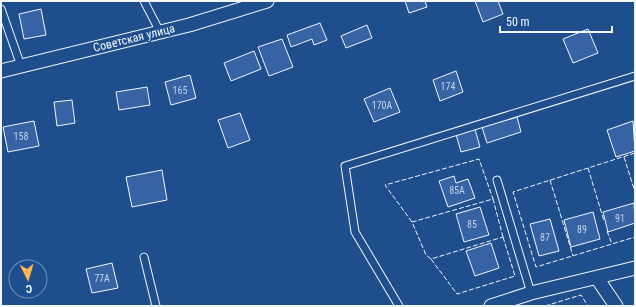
<svg xmlns="http://www.w3.org/2000/svg" width="636" height="307" font-family="'Roboto Condensed',sans-serif">
<rect width="100%" height="100%" fill="#1f4e8c"/>
<path fill="#3563a3" stroke="#f2f6ff" d="M 405,1 L 425,1 L 427,7 L 409,13 Z
M 475,1 L 498,1 L 503,14 L 483,22 Z
M 41,9 L 46,35 L 24,39 L 19,14 Z
M 320,23 L 327,40 L 314,45 L 312,39 L 291,47 L 287,35 Z
M 367,25 L 372,38 L 346,48 L 341,36 Z
M 588,29 L 598,53 L 573,63 L 563,39 Z
M 282,39 L 293,67 L 269,76 L 258,47 Z
M 254,51 L 261,69 L 231,81 L 224,63 Z
M 456,71 L 463,92 L 440,101 L 433,80 Z
M 190,75 L 196,98 L 171,105 L 165,82 Z
M 147,87 L 150,105 L 119,110 L 116,92 Z
M 390,88 L 400,112 L 374,122 L 364,99 Z
M 72,100 L 75,123 L 57,126 L 54,102 Z
M 240,113 L 250,140 L 228,148 L 218,120 Z
M 517,117 L 521,132 L 487,143 L 482,127 Z
M 34,121 L 39,146 L 8,152 L 3,127 Z
M 633,121 L 635,151 L 616,157 L 607,130 Z
M 475,129 L 480,147 L 461,152 L 456,134 Z
M 162,170 L 167,200 L 132,207 L 126,177 Z
M 454,176 L 456,183 L 468,179 L 475,198 L 448,207 L 439,181 Z
M 634,203 L 635,223 L 608,232 L 603,212 Z
M 480,207 L 489,235 L 464,242 L 456,214 Z
M 593,212 L 600,239 L 571,247 L 564,220 Z
M 550,219 L 559,251 L 539,256 L 530,224 Z
M 491,243 L 499,268 L 475,276 L 466,251 Z
M 112,263 L 118,288 L 92,293 L 86,269 Z"/>
<g fill="none" stroke-linecap="round" stroke-linejoin="round">
<g stroke="#f2f6ff" stroke-width="9">
<path id="lane" d="M 144,1 L 160,32
M 1,9 L 21,66
M 497,180 L 531,293
M 144,257 L 156,306
M 399,306 L 355,232 L 345,166 L 635,76"/>
</g>
<g stroke="#f2f6ff" stroke-width="15">
<path id="street" d="M 1,71 L 189,25 L 267,1
M 597,278 L 616,306
M 491,306 L 531,293 L 635,268"/>
</g>
<use href="#lane" stroke="#1f4e8c" stroke-width="7"/>
<use href="#street" stroke="#1f4e8c" stroke-width="13"/>
<path stroke="#f2f6ff" stroke-width="1" stroke-dasharray="5 2" stroke-linecap="butt" d="M 635,153 L 513,192 L 536,267 L 635,237
M 624,157 L 635,192
M 588,168 L 604,221
M 550,180 L 573,256
M 412,222 L 385,185 L 479,159 L 493,199
M 607,231 L 612,244
M 503,237 L 515,276 L 457,294 L 431,259 Z
M 431,259 L 426,255 L 412,222 L 493,199 L 503,237
M 545,306 L 581,295 L 588,306"/>
</g>
<g text-anchor="middle" stroke-width="3" stroke-linejoin="round" paint-order="stroke">
<g font-size="10" fill="#c3d1e8">
<text x="448" y="90">174</text>
<text x="180" y="94">165</text>
<text x="382" y="109">170А</text>
<text x="21" y="140">158</text>
<text x="457" y="194">85А</text>
<text x="620" y="222">91</text>
<text x="472" y="228">85</text>
<text x="582" y="233">89</text>
<text x="545" y="241">87</text>
<text x="102" y="282">77А</text>
</g>
<g font-size="12" fill="#f2f6ff" stroke="#1f4e8c">
<text transform="translate(134 38) rotate(-14)" y="4">Советская улица</text>
</g>
</g>
<rect width="636" height="307" fill="none" stroke="#f2f6ff" stroke-width="4"/>
<g transform="translate(28 279) rotate(175)"><circle r="19" fill="#1f4e8c" stroke="#7391ba"/>
<path d="M0-3L7 15L0 10L-7 15Z" fill="#ffb74d"/>
<text y="-6" font-size="11" font-weight="bold" text-anchor="middle" fill="#f2f6ff">С</text>
</g>
<path d="M500 26v6h112v-6" fill="none" stroke="#f2f6ff" stroke-width="2"/>
<text x="506" y="26" font-size="12" fill="#f2f6ff" stroke="#1f4e8c" stroke-width="3" paint-order="stroke">50 m</text>
</svg>
